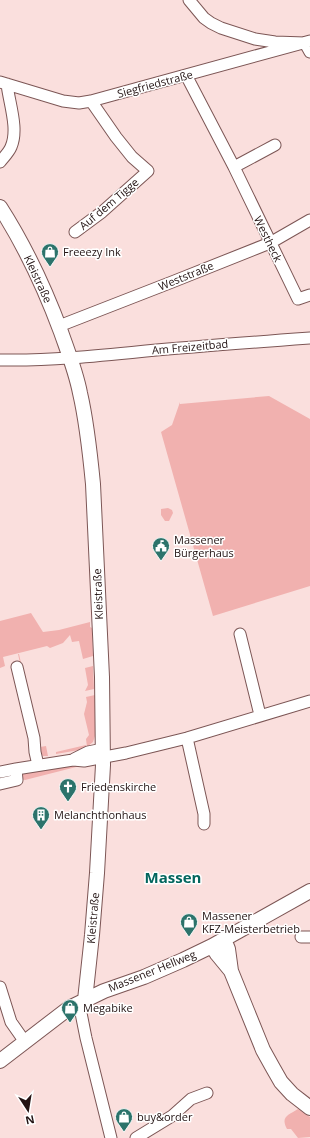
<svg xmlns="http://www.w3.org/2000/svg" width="310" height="1138" font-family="'Open Sans',sans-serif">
<rect width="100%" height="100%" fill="#fadfdd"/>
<path fill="#f1b1af" d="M 269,396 L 310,419 L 310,586 L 213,616 L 161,432 L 172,425 L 180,402 L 180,404 Z
M 168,508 L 172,510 L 173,513 L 169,521 L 165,521 L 161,515 L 161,509 Z
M 31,613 L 43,632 L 59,630 L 90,622 L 90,627 L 92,628 L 93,656 L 83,659 L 79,641 L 72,642 L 70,635 L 63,643 L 50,648 L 47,646 L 3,657 L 5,666 L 0,668 L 0,621 Z
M 18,654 L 19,654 L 40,747 L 46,746 L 48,756 L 43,756 L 39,751 Z
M 93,666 L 94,689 L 85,691 L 88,685 L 85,668 Z
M 95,695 L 95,736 L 93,742 L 87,747 L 86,739 L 89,735 L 84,714 L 87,702 L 86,697 Z
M 86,745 L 86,747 L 79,750 L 56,754 L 56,752 Z
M 84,763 L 84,765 L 25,780 L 21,779 L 20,772 Z
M 298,1109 L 310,1117 L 310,1137 L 298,1138 L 291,1129 L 287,1129 C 280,1116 289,1115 298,1109 Z"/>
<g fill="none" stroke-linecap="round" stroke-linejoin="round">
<g stroke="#7c5655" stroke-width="13">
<path id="minor" d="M 189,0 L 204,18 L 211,23 L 221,28 L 255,39 L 275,42 L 305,43 L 310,52
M 186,75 L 234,167 L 298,299 L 310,295
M 0,82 L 63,101 L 79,103 L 91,101 L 310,41
M 0,162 C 4,157 9,152 11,147 C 19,129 9,103 7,84
M 234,167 L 275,145
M 75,232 L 102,212 L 148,171 L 132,157 L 116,137 L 91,101
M 59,326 L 172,282 L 270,243 L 310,220
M 0,360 C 49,361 97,356 146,351 C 200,346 255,342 310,338
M 240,634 L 260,715
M 17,667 L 34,738 L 35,752 L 38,765
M 187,738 L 204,814 L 204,824
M 74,759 L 88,752 L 103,749
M 0,772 L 16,769 L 73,760 L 84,761 L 126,753 L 187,738 L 310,701
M 0,784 L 17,780 L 16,769
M 301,937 L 310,937
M 0,987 L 11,1022 L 25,1042
M 85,1000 L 81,1013 L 86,1038 L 111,1138
M 136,1138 L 172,1116 L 191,1099 L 207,1093"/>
</g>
<g stroke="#7c5655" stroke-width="16">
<path id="major" d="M 0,207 C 25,246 45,289 61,332 C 68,352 76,372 80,393 C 87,423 90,453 93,484 L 102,677 L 103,765 L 97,873 L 92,935 L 85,1000
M 224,939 L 228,949 L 231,971 L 263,1050 L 273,1068 L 281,1082 L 292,1094 L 310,1108
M 212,946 L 217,954 L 231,971
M 0,1061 L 69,1008 L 104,991 L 144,977 L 183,960 L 212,946 L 310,891"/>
</g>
<use href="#minor" stroke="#fff" stroke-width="11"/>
<use href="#major" stroke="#fff" stroke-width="14"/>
</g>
<defs>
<g id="shop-pin" transform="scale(0.9)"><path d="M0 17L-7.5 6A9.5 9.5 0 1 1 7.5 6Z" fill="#2c736b" stroke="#fff"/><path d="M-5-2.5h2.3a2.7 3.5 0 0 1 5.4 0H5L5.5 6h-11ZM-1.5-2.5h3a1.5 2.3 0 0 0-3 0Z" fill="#fff"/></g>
<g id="civic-pin" transform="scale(0.9)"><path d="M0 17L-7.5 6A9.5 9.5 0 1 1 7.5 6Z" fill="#2c736b" stroke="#fff"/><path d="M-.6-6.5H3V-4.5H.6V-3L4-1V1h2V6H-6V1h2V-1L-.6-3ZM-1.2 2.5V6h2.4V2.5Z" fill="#fff"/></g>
<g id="church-pin" transform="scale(0.9)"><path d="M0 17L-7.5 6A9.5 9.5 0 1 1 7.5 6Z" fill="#2c736b" stroke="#fff"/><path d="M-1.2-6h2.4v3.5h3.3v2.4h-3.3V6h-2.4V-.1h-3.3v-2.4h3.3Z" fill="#fff"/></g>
<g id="building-pin" transform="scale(0.9)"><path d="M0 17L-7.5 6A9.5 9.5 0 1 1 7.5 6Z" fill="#2c736b" stroke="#fff"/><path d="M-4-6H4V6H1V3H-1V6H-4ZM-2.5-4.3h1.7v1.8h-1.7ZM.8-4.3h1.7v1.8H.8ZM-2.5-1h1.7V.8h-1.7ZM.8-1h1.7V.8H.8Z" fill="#fff"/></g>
</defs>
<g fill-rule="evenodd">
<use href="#shop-pin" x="50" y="252"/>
<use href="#civic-pin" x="161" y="546"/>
<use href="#church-pin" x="68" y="787"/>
<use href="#building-pin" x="41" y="815"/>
<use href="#shop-pin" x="189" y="922"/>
<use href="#shop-pin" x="70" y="1008"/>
<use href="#shop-pin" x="124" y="1117"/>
</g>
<g text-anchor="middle" stroke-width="3" stroke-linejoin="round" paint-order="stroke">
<g font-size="11" fill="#221313" stroke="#fff">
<text transform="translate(155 84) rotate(-15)" y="4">Siegfriedstraße</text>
<text transform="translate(109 204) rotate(-40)" y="4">Auf dem Tigge</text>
<text transform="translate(268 239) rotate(64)" y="4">Westheck</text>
<text transform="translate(186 276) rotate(-22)" y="4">Weststraße</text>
<text transform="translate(38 279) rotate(65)" y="4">Kleistraße</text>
<text transform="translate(190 347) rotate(-5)" y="4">Am Freizeitbad</text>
<text transform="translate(98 594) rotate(-92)" y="4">Kleistraße</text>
<text transform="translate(93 918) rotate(-85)" y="4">Kleistraße</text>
<text transform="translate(152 971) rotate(-22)" y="4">Massener Hellweg</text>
</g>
<g font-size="11" fill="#221313" stroke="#fff" text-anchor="start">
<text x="63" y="256">Freeezy Ink</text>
<text x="174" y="544">Massener<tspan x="174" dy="13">Bürgerhaus</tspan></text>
<text x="81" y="791">Friedenskirche</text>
<text x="54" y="819">Melanchthonhaus</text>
<text x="202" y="920">Massener<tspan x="202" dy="13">KFZ-Meisterbetrieb</tspan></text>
<text x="83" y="1012">Megabike</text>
<text x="137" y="1121">buy&amp;order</text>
</g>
<g font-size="15" font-weight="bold" fill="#03665e" stroke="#fff">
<text x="173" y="883">Massen</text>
</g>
</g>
<g transform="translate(28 1110) rotate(168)" stroke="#ffffff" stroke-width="3" paint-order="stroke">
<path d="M0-3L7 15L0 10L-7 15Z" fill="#221313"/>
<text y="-6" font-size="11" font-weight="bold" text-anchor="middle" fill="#221313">N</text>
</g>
</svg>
